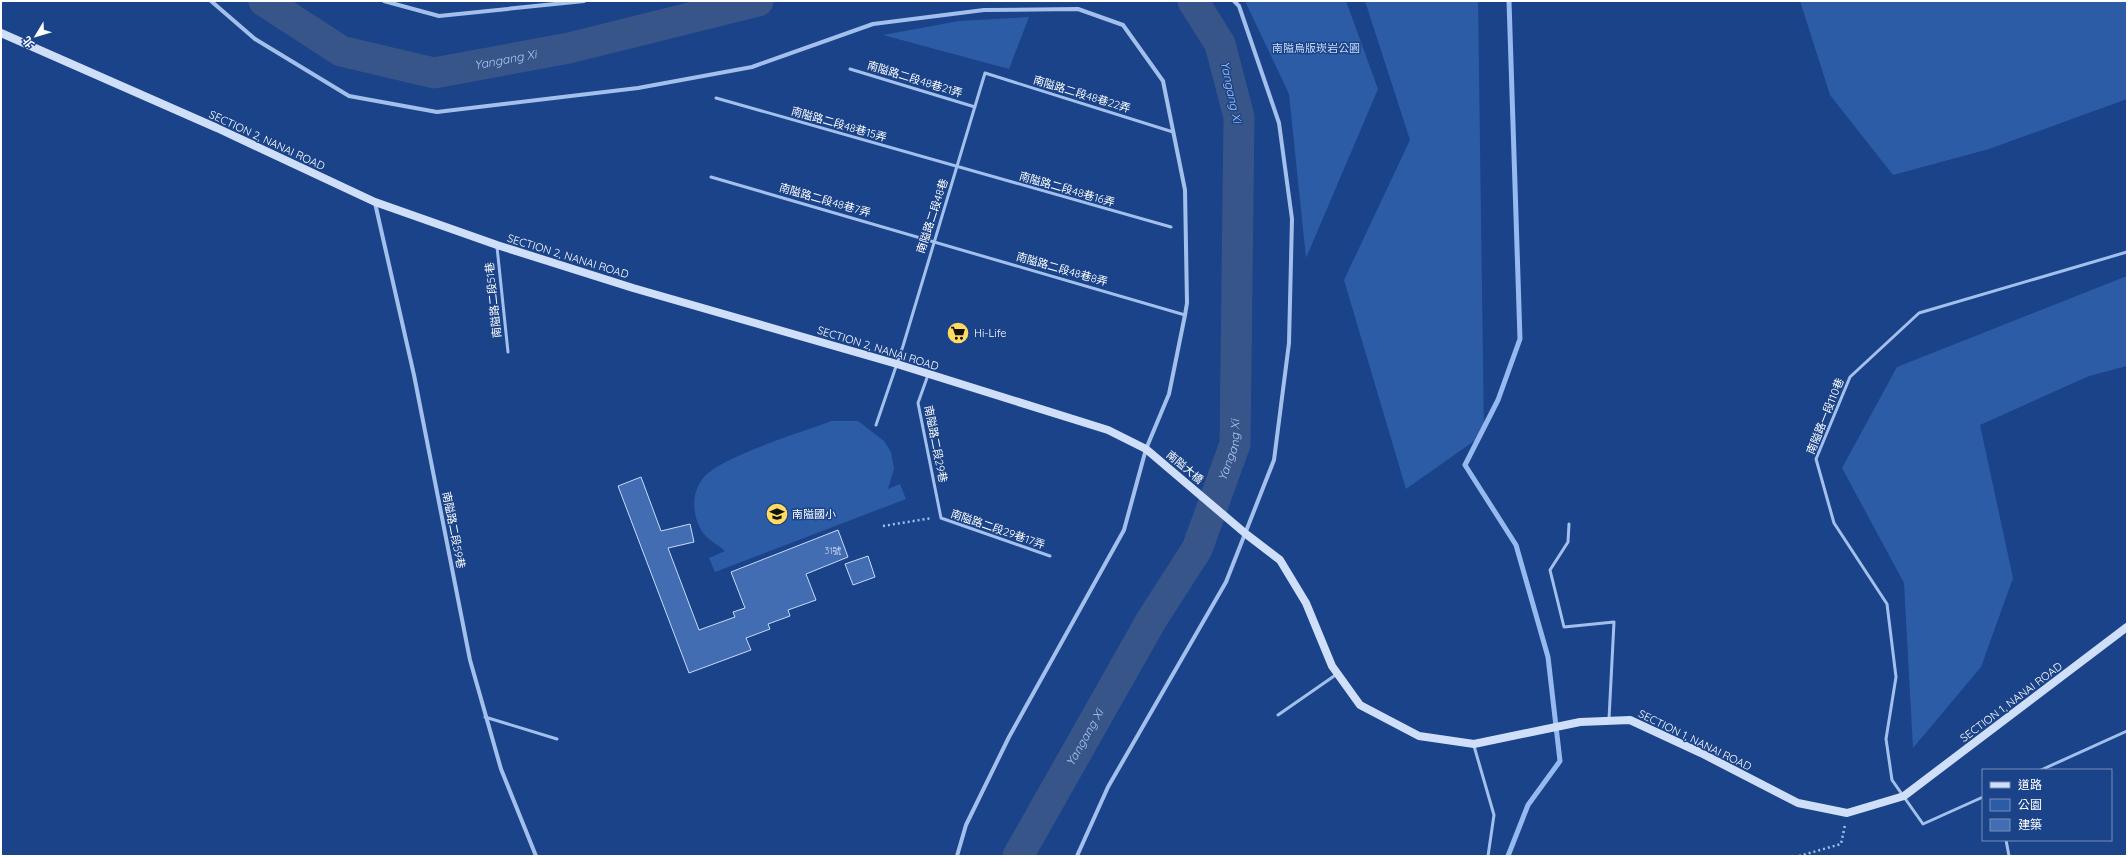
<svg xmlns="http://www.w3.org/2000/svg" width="2128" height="857" font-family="Quicksand,'Noto Sans TC',sans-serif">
<rect width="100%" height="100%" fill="#1a4389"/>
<path fill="#2d5ca7" d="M 1245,1 L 1346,1 L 1378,89 L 1306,258 L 1289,94 Z
M 1365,1 L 1478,1 L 1484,434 L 1406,489 L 1344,280 L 1410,140 Z
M 1800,1 L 2127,1 L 2127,99 L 1989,149 L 1893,175 L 1830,95 Z
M 1029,17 L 1009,69 L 883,35 L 959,21 Z
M 2127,276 L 2127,366 L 2089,376 L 1980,425 L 2013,578 L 1981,667 L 1913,748 L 1904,583 L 1842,468 L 1897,367 Z
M 832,421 L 858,421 L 884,441 L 891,452 L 894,469 L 888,489 L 900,484 L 906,499 L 715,572 L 709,558 L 725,551 C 719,546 709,540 704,534 C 692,518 690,493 704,477 C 723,456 802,432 832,421 Z"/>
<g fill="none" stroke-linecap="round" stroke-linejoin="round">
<path stroke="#96b9ef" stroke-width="5" d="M 1508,856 L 1528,805 L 1560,761 L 1548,657 L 1516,545 L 1465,465 L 1498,400 L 1520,339 L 1509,1"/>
<g stroke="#375589" stroke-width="31">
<path id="s1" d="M 264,1 L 341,51 L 434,73 L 569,48 L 758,1"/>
<path id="s2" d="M 1018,856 L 1152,619 L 1197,549 L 1235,444 L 1239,117 L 1220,44 L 1193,1"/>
</g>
</g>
<path fill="#436db2" stroke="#c9dbf9" d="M 641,477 L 661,531 L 690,524 L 694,542 L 668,548 L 699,630 L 735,617 L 733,612 L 745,608 L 731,572 L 838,530 L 848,557 L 806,574 L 816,600 L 788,610 L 790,616 L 768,624 L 770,629 L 746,638 L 751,650 L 689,673 L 618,486 Z
M 868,556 L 875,577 L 853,585 L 845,564 Z"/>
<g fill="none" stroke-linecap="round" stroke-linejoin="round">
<path stroke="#a3c0ed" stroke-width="2.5" stroke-dasharray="2 3" stroke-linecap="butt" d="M 883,526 L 932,518
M 1799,856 L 1841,844 L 1845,825"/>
<path stroke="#a3c0ed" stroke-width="3" d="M 850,69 L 975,107
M 716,98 L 1171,227
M 711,177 L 1185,315
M 497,247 L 508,352
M 928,375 L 918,403 L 941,518 L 1050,556
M 876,425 L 903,346 L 985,73 L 1173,132
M 1569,524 L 1568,542 L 1550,570 L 1564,627 L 1614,622 L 1609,719
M 1278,715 L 1337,674
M 485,717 L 557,739
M 1474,746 L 1494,815 L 1488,856
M 2041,770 L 2127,731
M 1983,797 L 1923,824 L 1892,780 L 1886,739 L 1896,677 L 1887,604 L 1834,523 L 1816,459 L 1850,377 L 1919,313 L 2127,252
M 2006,840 L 2009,856"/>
<path stroke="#a3c0ed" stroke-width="4" d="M 211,1 L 255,39 L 349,96 L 437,112 L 638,88 L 752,67 L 873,24 L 984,10 L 1078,9 L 1123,25 L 1163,81 L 1185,190 L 1187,303 L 1185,315 L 1169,394 L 1146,449 L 1124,530 L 1009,737 L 966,825 L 957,856
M 384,1 L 439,16 L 584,1
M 375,203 L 414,375 L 470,660 L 501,769 L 536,856
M 1077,856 L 1108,787 L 1226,582 L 1274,460 L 1289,343 L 1292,219 L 1279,123 L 1239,6 L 1234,1"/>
<path stroke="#d0dff9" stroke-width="8" d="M 1,33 L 217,128 L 375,202 L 497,245 L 633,288 L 897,364 L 1108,430 L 1146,449 L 1246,534 L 1280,560 L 1306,603 L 1332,666 L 1360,705 L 1419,736 L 1474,744 L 1580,722 L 1630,720 L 1701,753 L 1798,803 L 1847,813 L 1904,796 L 2127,627"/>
</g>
<defs>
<g id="supermarket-disc" transform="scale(1.15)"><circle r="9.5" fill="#ffdb5f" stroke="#1a4389"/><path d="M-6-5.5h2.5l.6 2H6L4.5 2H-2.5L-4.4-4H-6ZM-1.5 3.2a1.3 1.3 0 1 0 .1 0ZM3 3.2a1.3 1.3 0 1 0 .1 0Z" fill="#111"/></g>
<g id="school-disc" transform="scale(1.15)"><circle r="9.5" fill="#ffdb5f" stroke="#1a4389"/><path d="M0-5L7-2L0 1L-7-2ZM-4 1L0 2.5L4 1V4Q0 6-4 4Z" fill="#111"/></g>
</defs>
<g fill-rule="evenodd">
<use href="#supermarket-disc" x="958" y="333"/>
<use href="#school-disc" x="777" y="514"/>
</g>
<g text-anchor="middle" stroke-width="3" stroke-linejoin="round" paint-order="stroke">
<g font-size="9" fill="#d0daec">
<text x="833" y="554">31號</text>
</g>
<g font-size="11" fill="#c9dbf9" stroke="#1a4389">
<text x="1316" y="52">南隘烏版崁岩公園</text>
</g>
<g font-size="11" fill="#fff" stroke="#1a4389">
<text transform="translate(915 79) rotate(17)" y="4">南隘路二段48巷21弄</text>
<text transform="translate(1082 94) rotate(17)" y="4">南隘路二段48巷22弄</text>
<text transform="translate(839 124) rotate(16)" y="4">南隘路二段48巷15弄</text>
<text transform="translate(267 140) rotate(25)" y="4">SECTION 2, NANAI ROAD</text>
<text transform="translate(1067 189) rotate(16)" y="4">南隘路二段48巷16弄</text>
<text transform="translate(825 200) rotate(16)" y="4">南隘路二段48巷7弄</text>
<text transform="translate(932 216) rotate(-72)" y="4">南隘路二段48巷</text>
<text transform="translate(568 256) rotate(17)" y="4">SECTION 2, NANAI ROAD</text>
<text transform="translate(1062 269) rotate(16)" y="4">南隘路二段48巷8弄</text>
<text transform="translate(493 300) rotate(-96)" y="4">南隘路二段51巷</text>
<text transform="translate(878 348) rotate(17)" y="4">SECTION 2, NANAI ROAD</text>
<text transform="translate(1825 416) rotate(-68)" y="4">南隘路一段110巷</text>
<text transform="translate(936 444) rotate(79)" y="4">南隘路二段29巷</text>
<text transform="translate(1185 467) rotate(40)" y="4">南隘大橋</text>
<text transform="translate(998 529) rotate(19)" y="4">南隘路二段29巷17弄</text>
<text transform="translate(454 530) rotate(79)" y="4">南隘路二段59巷</text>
<text transform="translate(2011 702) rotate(-37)" y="4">SECTION 1, NANAI ROAD</text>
<text transform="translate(1695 740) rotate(26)" y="4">SECTION 1, NANAI ROAD</text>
</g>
<g font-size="11" fill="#fff" stroke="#1a4389" text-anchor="start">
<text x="974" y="337">Hi-Life</text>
<text x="792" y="518">南隘國小</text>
</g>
<g font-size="12" font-style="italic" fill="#afcaf4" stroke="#1a4389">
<text dy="4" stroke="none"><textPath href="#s1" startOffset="260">Yangang Xi</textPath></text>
<text transform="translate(1231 92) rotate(78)" y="4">Yangang Xi</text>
<text dy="4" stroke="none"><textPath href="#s2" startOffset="460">Yangang Xi</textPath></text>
<text dy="4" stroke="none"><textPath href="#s2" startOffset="136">Yangang Xi</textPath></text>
</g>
</g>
<rect width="2128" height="857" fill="none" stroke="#ffffff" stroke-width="4"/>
<rect x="1982" y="769" width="130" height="72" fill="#1a4389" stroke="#768eb8"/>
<rect x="1990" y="782" width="20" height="6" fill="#d0dff9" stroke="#768eb8"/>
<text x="2018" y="789" font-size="12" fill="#ffffff">道路</text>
<rect x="1990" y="799" width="20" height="12" fill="#2d5ca7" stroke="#768eb8"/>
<text x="2018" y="809" font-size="12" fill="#ffffff">公園</text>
<rect x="1990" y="819" width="20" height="12" fill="#436db2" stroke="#768eb8"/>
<text x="2018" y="829" font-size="12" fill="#ffffff">建築</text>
<g transform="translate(36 36) rotate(232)" stroke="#1a4389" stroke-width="3" paint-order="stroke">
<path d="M0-3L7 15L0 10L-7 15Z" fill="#ffffff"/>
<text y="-6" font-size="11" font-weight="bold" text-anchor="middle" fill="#ffffff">北</text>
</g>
</svg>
